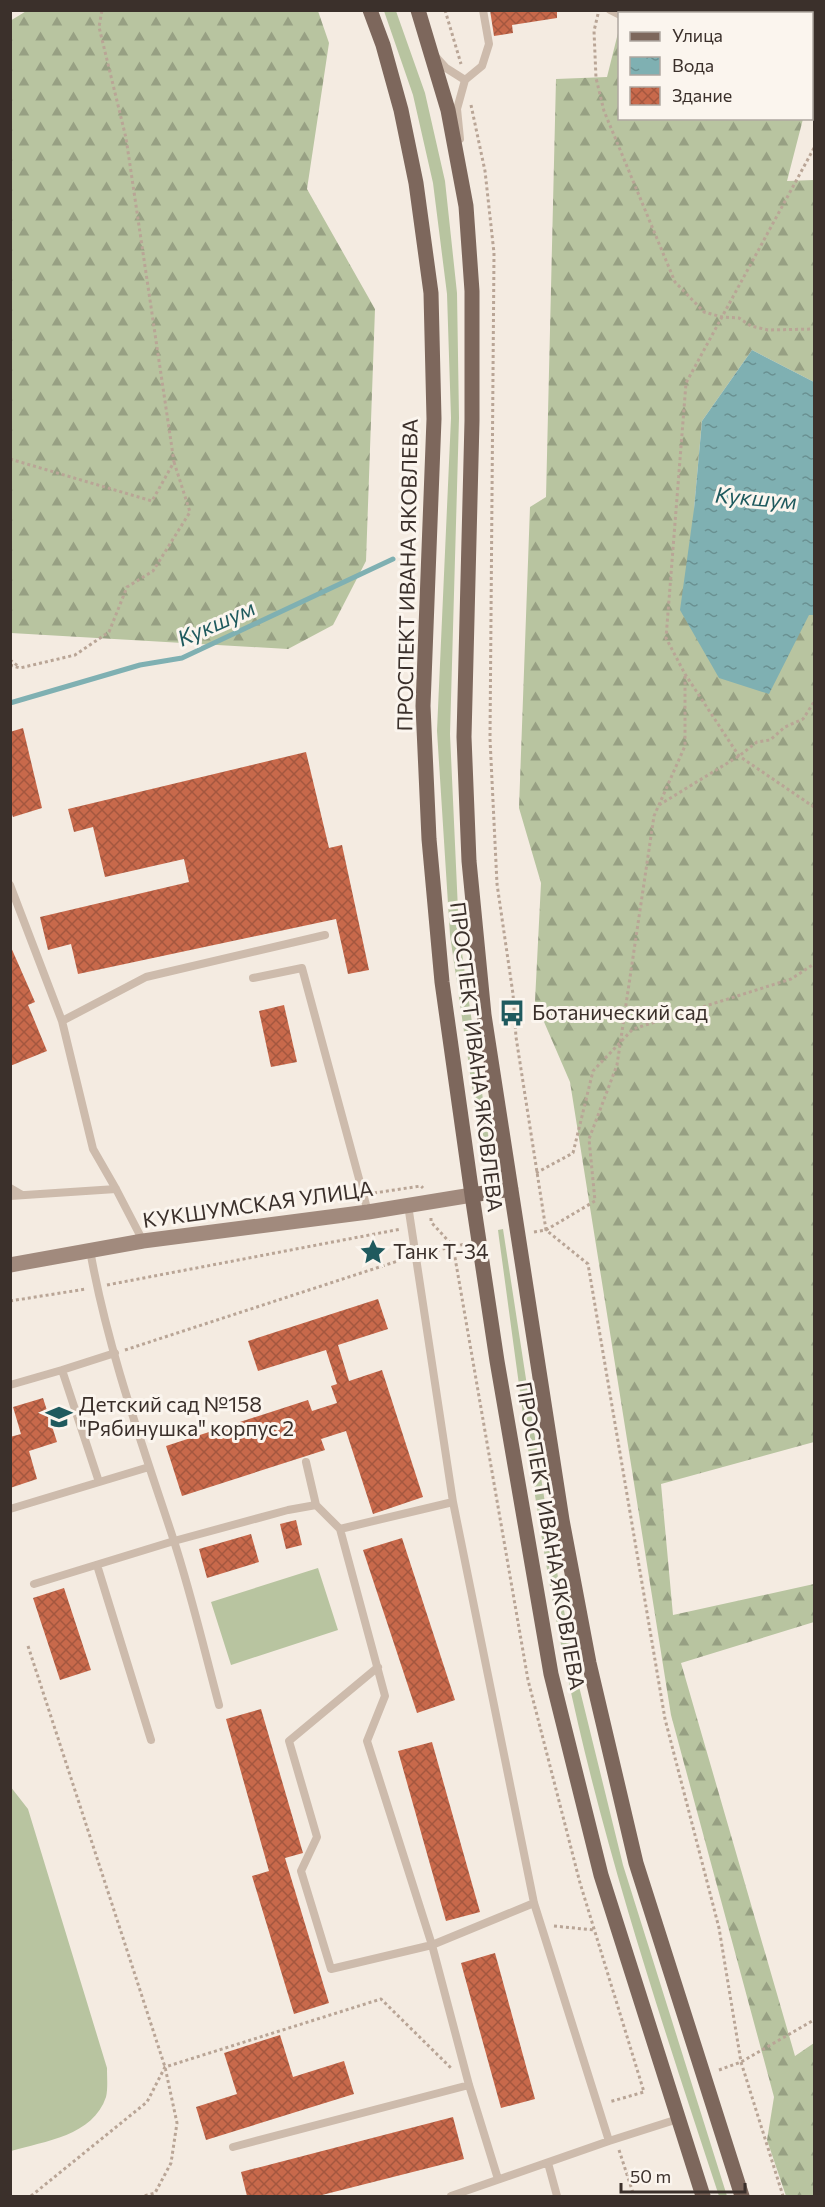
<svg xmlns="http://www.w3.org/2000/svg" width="825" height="2207" font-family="Commissioner,sans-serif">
<defs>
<pattern id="forest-firs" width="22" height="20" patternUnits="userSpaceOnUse" patternTransform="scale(1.5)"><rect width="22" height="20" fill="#b8c4a0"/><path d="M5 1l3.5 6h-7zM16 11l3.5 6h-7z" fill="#97a083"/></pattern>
<pattern id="water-ripples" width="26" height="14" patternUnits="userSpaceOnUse" patternTransform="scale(1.5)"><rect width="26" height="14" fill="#7fb0b2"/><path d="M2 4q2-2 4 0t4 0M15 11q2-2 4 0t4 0" fill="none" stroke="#699091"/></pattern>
<pattern id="building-cross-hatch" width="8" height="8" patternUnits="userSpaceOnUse" patternTransform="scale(1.5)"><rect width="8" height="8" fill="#c8694b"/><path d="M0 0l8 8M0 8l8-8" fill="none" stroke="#a4573f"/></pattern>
</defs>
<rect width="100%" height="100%" fill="#f4ebe1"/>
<path fill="#b8c4a0" d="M 384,11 L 396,11 L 425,93 L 445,181 L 457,293 L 459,418 L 450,734 L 459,932 L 491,1155 L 482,1156 L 450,935 L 437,731 L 451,418 L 447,294 L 433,183 L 413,95 Z
M 503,1229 L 547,1516 L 574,1666 L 623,1865 L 727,2196 L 719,2196 C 662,2023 603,1847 566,1669 C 536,1526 519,1382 499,1238 L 498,1230 Z
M 318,1568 L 338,1630 L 231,1665 L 211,1602 Z
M 10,1786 L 28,1809 L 107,2068 C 107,2077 108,2089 106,2097 C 93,2136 45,2141 11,2151 Z"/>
<path fill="url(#forest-firs)" d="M 28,10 L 318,11 L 329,43 L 307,189 L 375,309 L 366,561 L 333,625 L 288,649 L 11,633 L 10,21 Z
M 619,29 L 620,118 L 803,119 L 787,181 L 814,180 L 814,382 L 752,350 L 702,421 L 694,509 L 809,614 L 814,615 L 814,1442 L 661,1484 L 673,1615 L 814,1584 L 814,1622 L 681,1663 L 795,2056 L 814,2043 L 814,2196 L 786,2196 L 767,2140 L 774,2097 L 671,1715 L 570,1082 L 535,1001 L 541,883 L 519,808 L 530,507 L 546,497 L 556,79 L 607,77 Z"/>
<path fill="url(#water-ripples)" d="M 752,350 L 814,382 L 814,615 L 809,615 L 769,694 L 719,678 L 680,610 L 694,509 L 702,421 Z"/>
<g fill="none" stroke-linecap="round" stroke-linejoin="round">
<path stroke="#7fb0b2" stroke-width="5" d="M 10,703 L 140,665 L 182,658 L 393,559"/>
</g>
<path fill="url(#building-cross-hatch)" d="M 490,10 L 557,10 L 557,18 L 512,25 L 513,33 L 494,36 Z
M 23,728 L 42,808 L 13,817 L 10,809 L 10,732 Z
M 306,752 L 329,848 L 342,845 L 369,970 L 348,974 L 336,919 L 78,974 L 71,944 L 48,950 L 40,917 L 189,882 L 184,859 L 105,877 L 93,827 L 74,832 L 68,809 Z
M 10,945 L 35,1002 L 28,1005 L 47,1051 L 10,1066 Z
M 284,1005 L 297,1062 L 271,1067 L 259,1011 Z
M 378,1299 L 388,1329 L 338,1345 L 349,1381 L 382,1370 L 423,1497 L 373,1514 L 346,1431 L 321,1439 L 325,1450 L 182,1496 L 166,1446 L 308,1400 L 312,1411 L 337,1403 L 331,1386 L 337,1384 L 326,1350 L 258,1371 L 248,1341 Z
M 43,1398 L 57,1442 L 29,1451 L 37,1479 L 10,1488 L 10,1437 L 21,1434 L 13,1407 Z
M 296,1520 L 302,1545 L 286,1549 L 280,1524 Z
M 251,1534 L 259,1562 L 207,1578 L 199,1549 Z
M 402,1538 L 455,1700 L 417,1713 L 363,1550 Z
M 64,1588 L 91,1670 L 60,1680 L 33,1598 Z
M 261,1709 L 303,1853 L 285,1858 L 329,2003 L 294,2014 L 252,1876 L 269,1871 L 226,1719 Z
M 432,1742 L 480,1912 L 446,1921 L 398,1751 Z
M 495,1953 L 535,2099 L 501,2108 L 461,1963 Z
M 280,2035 L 293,2077 L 344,2061 L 354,2094 L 206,2140 L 196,2107 L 237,2094 L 224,2053 Z
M 453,2117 L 464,2159 L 318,2196 L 247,2196 L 241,2172 Z"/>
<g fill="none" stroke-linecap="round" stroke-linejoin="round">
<path stroke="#b9a596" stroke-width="3" stroke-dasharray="3 3" stroke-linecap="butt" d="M 445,10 L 461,64
M 598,14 L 594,31 L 596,78 L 604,111 L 675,282 L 704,312 L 722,317 L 739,318 L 751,326 L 768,330 L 814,329
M 471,105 L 485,171 L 494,253 L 490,739 L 497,884 L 513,994 L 516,1037 L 546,1230 L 588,1264 L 665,1719 L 719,1928 L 741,2062 L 783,2196
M 814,148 L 686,383 L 666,638 L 685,674 L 739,756 L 814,807
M 10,459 L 152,501 L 174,462 L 126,138 L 99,27 L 102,10
M 10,660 L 18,666
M 10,665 L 20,668 L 75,655 L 109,632 L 127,587 L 153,571 L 190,512 L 174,462
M 659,805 L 739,756 L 757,742 L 770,740 L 785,727 L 803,719 L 814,702
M 536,1173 L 573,1153 L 593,1071 L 633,1029 L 791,979 L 814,964
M 374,1193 L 421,1186 L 423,1188
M 431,1218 L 431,1222 L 453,1246 L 528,1680 L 580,1883 L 644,2092 L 609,2102
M 534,1232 L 546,1230 L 595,1201 L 589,1139 L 617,1065 L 654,816 L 685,746 L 685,676
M 425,1253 L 465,1244
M 107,1285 L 401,1229
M 10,1301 L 86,1289
M 125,1350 L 404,1259
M 28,1646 L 165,2067 L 177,2123 L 171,2163 L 155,2193 L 144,2196
M 554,1926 L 594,1930
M 719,2070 L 741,2062 L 814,2020
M 619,2150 L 634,2196
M 31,2196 L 147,2102 L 165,2067 L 381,1999 L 452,2069"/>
<path stroke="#cdbbac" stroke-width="8" d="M 610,10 L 620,15
M 812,39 L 814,38
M 436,57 L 446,68 L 465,80
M 460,139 L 457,109 L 465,80 L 482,66 L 489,44 L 483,10
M 10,885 L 62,1021 L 93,1149 L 116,1189 L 143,1241
M 253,978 L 302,968 L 368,1212
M 62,1021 L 146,977 L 325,935
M 10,1188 L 22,1195
M 10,1196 L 116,1189
M 408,1205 L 453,1502 L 534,1903 L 609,2141
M 90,1250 C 107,1347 142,1444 173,1538 C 191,1593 204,1649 219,1705
M 10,1385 L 62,1370
M 306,1462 L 316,1505
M 99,1482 L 62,1370 L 115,1353
M 453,1502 L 340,1529 L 385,1696 L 367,1741 L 432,1945 L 469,2085 L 498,2179
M 10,1509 L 149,1467
M 97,1565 L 151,1740
M 34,1584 L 174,1541 L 288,1510 L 316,1505 L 340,1529
M 378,1667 L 289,1741 L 317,1837 L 301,1871 L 331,1969 L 432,1945 L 534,1903
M 233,2147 L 469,2085
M 548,2163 L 557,2196
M 451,2196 L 609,2141 L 678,2119"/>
<path stroke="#a18a7d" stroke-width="15" d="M 10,1265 L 143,1241 L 368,1212 L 472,1195"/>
<path stroke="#7d675c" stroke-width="15" d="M 370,10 L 383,45 L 401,110 L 416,183 L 431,293 L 434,419 L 423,706 L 429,839 L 442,982 L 472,1195 L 497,1361 L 551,1674 L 601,1875 L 703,2196
M 418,10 L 448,110 L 466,206 L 472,291 L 472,421 L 464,737 L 469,861 L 484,1015 L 562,1520 L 589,1663 L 636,1863 L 742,2196
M 472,1195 L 511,1189"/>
</g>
<defs>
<g id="bus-bare" transform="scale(2.07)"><path d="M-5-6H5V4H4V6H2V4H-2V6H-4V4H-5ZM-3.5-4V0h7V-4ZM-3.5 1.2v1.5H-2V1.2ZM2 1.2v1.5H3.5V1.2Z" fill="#1f5a5e" stroke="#fbf5ee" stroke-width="2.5" paint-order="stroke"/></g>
<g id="sight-bare" transform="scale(2.07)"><path d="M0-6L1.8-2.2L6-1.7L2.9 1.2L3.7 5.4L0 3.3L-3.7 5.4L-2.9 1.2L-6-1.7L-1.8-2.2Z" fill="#1f5a5e" stroke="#fbf5ee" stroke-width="2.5" paint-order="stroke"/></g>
<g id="school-bare" transform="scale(2.07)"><path d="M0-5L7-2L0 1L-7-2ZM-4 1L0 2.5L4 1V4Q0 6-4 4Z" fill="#1f5a5e" stroke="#fbf5ee" stroke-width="2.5" paint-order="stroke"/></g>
</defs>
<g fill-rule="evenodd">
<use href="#bus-bare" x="512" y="1013"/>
<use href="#sight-bare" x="373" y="1252"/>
<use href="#school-bare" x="59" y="1417"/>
</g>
<g text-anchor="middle" stroke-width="6" stroke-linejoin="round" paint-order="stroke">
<g font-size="21" fill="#3b302b" stroke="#fbf5ee">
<text transform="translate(408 575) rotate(-89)" y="7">ПРОСПЕКТ ИВАНА ЯКОВЛЕВА</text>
<text transform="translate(476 1057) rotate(83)" y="7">ПРОСПЕКТ ИВАНА ЯКОВЛЕВА</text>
<text transform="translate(258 1205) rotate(-8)" y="7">КУКШУМСКАЯ УЛИЦА</text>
<text transform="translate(550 1536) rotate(80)" y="7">ПРОСПЕКТ ИВАНА ЯКОВЛЕВА</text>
</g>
<g font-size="21" fill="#3b302b" stroke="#fbf5ee" text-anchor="start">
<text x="532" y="1020">Ботанический сад</text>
<text x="393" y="1259">Танк Т-34</text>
<text x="79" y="1412">Детский сад №158<tspan x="79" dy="24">"Рябинушка" корпус 2</tspan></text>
</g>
<g font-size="22" font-style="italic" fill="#1f5a5e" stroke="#fbf5ee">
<text transform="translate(756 498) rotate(5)" y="8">Кукшум</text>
<text transform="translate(216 623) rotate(-24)" y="8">Кукшум</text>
</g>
</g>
<rect width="825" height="2207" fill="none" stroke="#3b302b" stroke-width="24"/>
<rect x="618" y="12" width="195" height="108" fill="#fbf5ee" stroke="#aea6a0" stroke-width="1.5"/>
<rect x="630" y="32" width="30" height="9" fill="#7d675c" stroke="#aea6a0" stroke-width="1.5"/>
<text x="672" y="42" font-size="18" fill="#3b302b">Улица</text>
<rect x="630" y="57" width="30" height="18" fill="url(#water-ripples)" stroke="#aea6a0" stroke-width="1.5"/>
<text x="672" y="72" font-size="18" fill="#3b302b">Вода</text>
<rect x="630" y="87" width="30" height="18" fill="url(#building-cross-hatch)" stroke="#aea6a0" stroke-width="1.5"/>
<text x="672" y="102" font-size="18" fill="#3b302b">Здание</text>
<path d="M621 2183v9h124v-9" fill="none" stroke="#3b302b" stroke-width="3"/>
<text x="630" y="2183" font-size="18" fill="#3b302b" stroke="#fbf5ee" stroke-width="4.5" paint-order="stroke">50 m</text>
</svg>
